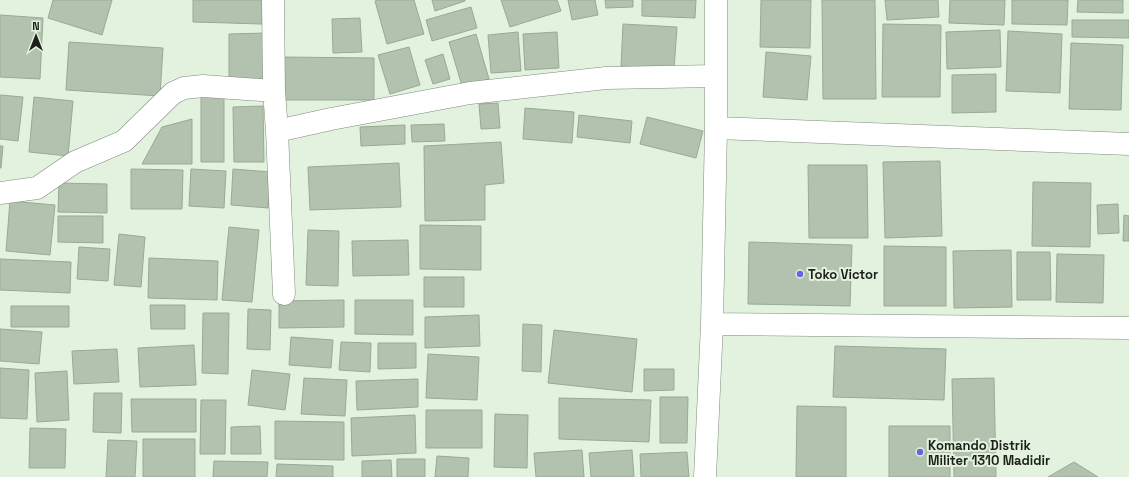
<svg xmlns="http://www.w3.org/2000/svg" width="1129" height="477" font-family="'Space Grotesk',sans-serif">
<rect width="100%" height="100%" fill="#e2f2de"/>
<path fill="#b2c2ae" stroke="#99a995" d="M 53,0 L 112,0 L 102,35 L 48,18 Z
M 193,0 L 263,0 L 262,24 L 193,22 Z
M 378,0 L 414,0 L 424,34 L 387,44 L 375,1 Z
M 432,0 L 465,0 L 465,1 L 435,11 Z
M 501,0 L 557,0 L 561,11 L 510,27 Z
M 568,0 L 595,0 L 598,15 L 572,20 Z
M 605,0 L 633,0 L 633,7 L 606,8 Z
M 642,0 L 696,0 L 695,18 L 642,16 Z
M 761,0 L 811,0 L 810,48 L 760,47 Z
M 822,0 L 875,0 L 876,99 L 823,99 Z
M 885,0 L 938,0 L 939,17 L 887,20 Z
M 950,0 L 1005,0 L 1004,25 L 949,23 Z
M 1012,0 L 1068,0 L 1067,25 L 1012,24 Z
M 1078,0 L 1123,0 L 1123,13 L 1077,12 Z
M 471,7 L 477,28 L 432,41 L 426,20 Z
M 0,15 L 43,18 L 40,79 L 0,77 Z
M 360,18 L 362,52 L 333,53 L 332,19 Z
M 1072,20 L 1129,20 L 1129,38 L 1072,37 Z
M 623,24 L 677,27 L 674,69 L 621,66 Z
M 883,24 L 941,25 L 940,97 L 882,97 Z
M 1000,30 L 1001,67 L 947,69 L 946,32 Z
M 1008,31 L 1062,34 L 1060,93 L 1006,91 Z
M 518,32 L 521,71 L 491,73 L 488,35 Z
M 557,32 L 559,68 L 525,70 L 523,34 Z
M 265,33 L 265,83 L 229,84 L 229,34 Z
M 476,34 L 489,79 L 462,86 L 449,42 Z
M 69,42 L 163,48 L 160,96 L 66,90 Z
M 1071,43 L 1123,45 L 1121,110 L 1069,109 Z
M 409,47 L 420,85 L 390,94 L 378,55 Z
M 766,52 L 811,56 L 807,100 L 763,97 Z
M 443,54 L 450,79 L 433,84 L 425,60 Z
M 282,57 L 374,58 L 374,100 L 281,100 Z
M 996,74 L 996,112 L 952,113 L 952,75 Z
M 0,95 L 23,97 L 18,141 L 0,139 Z
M 201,95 L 224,95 L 224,162 L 201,162 Z
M 34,97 L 73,101 L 68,156 L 29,152 Z
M 498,103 L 500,128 L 481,129 L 479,104 Z
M 263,106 L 264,162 L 234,162 L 233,107 Z
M 525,108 L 574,112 L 572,143 L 523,139 Z
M 579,115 L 632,121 L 630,143 L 577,137 Z
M 647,117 L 703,131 L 696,158 L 640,144 Z
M 192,119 L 192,164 L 142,164 L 162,127 Z
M 444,124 L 445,141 L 412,142 L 411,125 Z
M 405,125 L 405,144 L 361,146 L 360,127 Z
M 501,142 L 504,183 L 485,185 L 485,220 L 425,221 L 424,146 Z
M 0,146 L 3,146 L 1,168 L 0,168 Z
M 940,161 L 942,236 L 885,238 L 883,162 Z
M 399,163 L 401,207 L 310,210 L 308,167 Z
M 808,165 L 867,165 L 868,238 L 809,238 Z
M 131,169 L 183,170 L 182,209 L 131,209 Z
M 191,169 L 226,171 L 224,208 L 189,206 Z
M 233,169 L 271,172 L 268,208 L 231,205 Z
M 1033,182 L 1091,183 L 1090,247 L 1032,246 Z
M 59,183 L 107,184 L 107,213 L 58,212 Z
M 10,201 L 55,205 L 50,255 L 6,251 Z
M 1118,204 L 1119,233 L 1098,234 L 1097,205 Z
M 1124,215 L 1129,216 L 1129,241 L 1123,241 Z
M 58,216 L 103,216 L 103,243 L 58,242 Z
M 420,225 L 481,226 L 481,270 L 420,269 Z
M 229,227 L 259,230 L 252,302 L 222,300 Z
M 308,230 L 339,231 L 338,286 L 306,285 Z
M 119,234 L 145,237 L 141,287 L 114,285 Z
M 408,240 L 409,275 L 353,276 L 352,241 Z
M 749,242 L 852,245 L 850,306 L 748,304 Z
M 884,246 L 946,247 L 946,306 L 884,306 Z
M 79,247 L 110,249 L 108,281 L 77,279 Z
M 1011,250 L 1012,307 L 954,308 L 953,251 Z
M 1017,252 L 1050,252 L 1051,300 L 1017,300 Z
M 1057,254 L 1104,255 L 1103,303 L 1056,302 Z
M 149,258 L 218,261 L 217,300 L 148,298 Z
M 0,259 L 71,262 L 70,293 L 0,290 Z
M 424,277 L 464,277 L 464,307 L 424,307 Z
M 344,300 L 344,327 L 279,328 L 279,301 Z
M 355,300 L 413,300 L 413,335 L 355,334 Z
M 150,305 L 185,305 L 185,329 L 151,329 Z
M 11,306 L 69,306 L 69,327 L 11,327 Z
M 248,309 L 271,310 L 270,350 L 247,349 Z
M 203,313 L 229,313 L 228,374 L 202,373 Z
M 479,315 L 480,346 L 425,348 L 425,317 Z
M 523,324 L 542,325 L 541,372 L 522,371 Z
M 0,329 L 42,332 L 39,364 L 0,361 Z
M 554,330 L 637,339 L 632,392 L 548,383 Z
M 291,337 L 333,340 L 331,368 L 289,365 Z
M 341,342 L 371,343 L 370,372 L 339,370 Z
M 378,343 L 416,343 L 416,368 L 378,369 Z
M 194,345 L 196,385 L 140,387 L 138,348 Z
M 835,346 L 946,349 L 944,400 L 833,397 Z
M 117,349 L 119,382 L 74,384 L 72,351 Z
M 428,354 L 479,357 L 477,400 L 426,398 Z
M 0,368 L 29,370 L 27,419 L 0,418 Z
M 644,369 L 674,369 L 674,390 L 644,391 Z
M 252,370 L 290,374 L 285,410 L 248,405 Z
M 67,371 L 69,420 L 37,422 L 35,373 Z
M 304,378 L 347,380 L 345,416 L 301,414 Z
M 994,378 L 996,477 L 954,477 L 952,379 Z
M 418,379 L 418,407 L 357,410 L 356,381 Z
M 94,393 L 122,393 L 121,433 L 93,432 Z
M 660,397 L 688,397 L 687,443 L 660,443 Z
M 559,398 L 651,400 L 649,442 L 559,439 Z
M 131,399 L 196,399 L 196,432 L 132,432 Z
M 201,400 L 226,400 L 225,454 L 200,454 Z
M 797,406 L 846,407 L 846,477 L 796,477 Z
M 426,410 L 482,410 L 482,448 L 426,448 Z
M 495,414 L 528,415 L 527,468 L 494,467 Z
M 415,415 L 416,453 L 352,456 L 351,418 Z
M 275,421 L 344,422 L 344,460 L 275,459 Z
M 260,426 L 261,454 L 231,454 L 231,427 Z
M 889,426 L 950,426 L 950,477 L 889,477 Z
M 30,428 L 66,429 L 65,468 L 29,468 Z
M 143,439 L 195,439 L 195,477 L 143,477 Z
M 108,440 L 137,441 L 135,477 L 106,477 Z
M 582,450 L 584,477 L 536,477 L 534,453 Z
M 632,450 L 634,477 L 591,477 L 589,453 Z
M 687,452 L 689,477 L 641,477 L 640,454 Z
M 437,456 L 469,458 L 468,477 L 435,477 Z
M 397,459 L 425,459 L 425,477 L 397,477 Z
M 391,460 L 392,477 L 362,477 L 362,461 Z
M 214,461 L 268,462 L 267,477 L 213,477 Z
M 1074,462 L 1098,477 L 1048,477 Z
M 277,464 L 333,466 L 333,477 L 276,477 Z"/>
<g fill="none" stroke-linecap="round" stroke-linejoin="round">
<g stroke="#7d8c7a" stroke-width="23">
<path id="minor" d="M 273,0 L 274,91 L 277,131 L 284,294
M 716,128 L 1129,144
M 277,131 L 331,119 L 470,93 L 606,78 L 716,76
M 0,193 L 37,188 L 75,162 L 124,141 L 173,93 L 184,88 L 203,86 L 274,91
M 712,324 L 1129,328
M 705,477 L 712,324 L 716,128 L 716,0"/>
</g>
<use href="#minor" stroke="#fff" stroke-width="22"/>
</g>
<g fill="#6266df" stroke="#e2f2de" stroke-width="1.5">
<circle cx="800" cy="274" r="4"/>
<circle cx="920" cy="452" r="4"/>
</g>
<g text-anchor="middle" stroke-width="4" stroke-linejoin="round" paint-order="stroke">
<g font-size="13" font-weight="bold" fill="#1c221b" stroke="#e2f2de" text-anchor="start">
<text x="808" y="279">Toko Victor</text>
<text x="928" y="450">Komando Distrik<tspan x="928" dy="15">Militer 1310 Madidir</tspan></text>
</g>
</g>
<g transform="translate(36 36)" stroke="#e2f2de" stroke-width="3" paint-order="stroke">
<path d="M0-3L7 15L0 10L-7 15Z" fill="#1c221b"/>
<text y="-6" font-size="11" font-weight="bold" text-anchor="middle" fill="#1c221b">N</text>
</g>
</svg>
